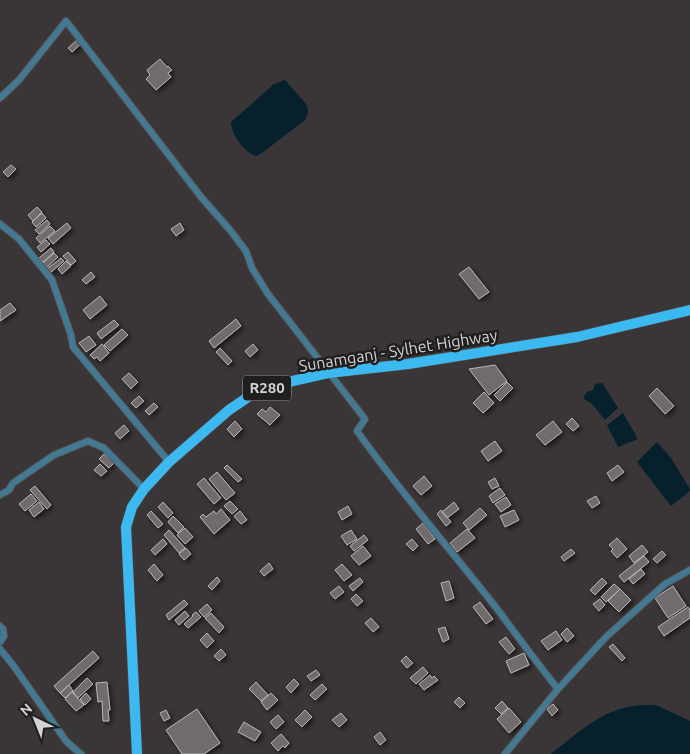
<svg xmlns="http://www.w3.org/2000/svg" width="690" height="754" font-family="Ubuntu,sans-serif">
<defs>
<filter id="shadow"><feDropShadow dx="2.5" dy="2.5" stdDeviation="2.5" flood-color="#0009"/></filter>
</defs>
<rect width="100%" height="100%" fill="#3a3637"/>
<path fill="#06202c" d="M 285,80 L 306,104 C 309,110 308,114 305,120 L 262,153 L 256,156 C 244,152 231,134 231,122 L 274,84 Z
M 602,383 L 618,408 L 605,420 L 592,404 L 583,398 L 587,392 L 593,390 L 595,384 Z
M 623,413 L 638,439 L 618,447 L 607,425 Z
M 657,442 L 671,458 L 690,489 L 690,491 L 671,506 L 637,462 Z
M 656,705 L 690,721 L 690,754 L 551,754 C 574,736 598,713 628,707 C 637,705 647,705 656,705 Z"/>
<path fill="#706c6d" stroke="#b9b4b6" filter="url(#shadow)" d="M 78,39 L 82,43 L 72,52 L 68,48 Z
M 160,59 L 167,67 L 168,66 L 172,70 L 168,73 L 171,77 L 156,90 L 146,79 L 150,75 L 147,70 Z
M 11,165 L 16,169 L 8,177 L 3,172 Z
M 37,207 L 42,212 L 33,221 L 28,215 Z
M 42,213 L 46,218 L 36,227 L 32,222 Z
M 47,220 L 50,224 L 39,234 L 35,230 Z
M 67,223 L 71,228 L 53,244 L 48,238 Z
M 180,223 L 184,230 L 176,236 L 171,229 Z
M 50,226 L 55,231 L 40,243 L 36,238 Z
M 46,240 L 50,244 L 41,252 L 37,247 Z
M 51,248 L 54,252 L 43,262 L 39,258 Z
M 68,252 L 76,261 L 71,265 L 63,256 Z
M 54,253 L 58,257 L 46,268 L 43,263 Z
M 61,258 L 64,261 L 50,273 L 47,269 Z
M 66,261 L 71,266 L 62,274 L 58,269 Z
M 469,267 L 489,292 L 479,299 L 459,274 Z
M 91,272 L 95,277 L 86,284 L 82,280 Z
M 100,296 L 107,305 L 90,319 L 83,310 Z
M 10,303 L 16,310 L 0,321 L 0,310 Z
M 236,319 L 241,326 L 214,348 L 209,341 Z
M 114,320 L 119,325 L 101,339 L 97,333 Z
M 122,329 L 128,335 L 110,351 L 104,345 Z
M 89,336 L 96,345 L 86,352 L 79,343 Z
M 102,344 L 109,353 L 100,361 L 97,357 L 94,359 L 90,355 Z
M 253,344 L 258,350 L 250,357 L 245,351 Z
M 220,348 L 232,361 L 228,365 L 216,352 Z
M 495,365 L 507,381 L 489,395 L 469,369 Z
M 129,373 L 138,382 L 131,389 L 122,379 Z
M 507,382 L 513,388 L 500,401 L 494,395 Z
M 657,388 L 674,406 L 665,414 L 649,396 Z
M 484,392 L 494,403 L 483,413 L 473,403 Z
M 139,396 L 144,401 L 136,408 L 131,403 Z
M 154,403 L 158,407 L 149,415 L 145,411 Z
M 270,407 L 280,415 L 270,425 L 257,414 L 262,409 L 266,412 Z
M 572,418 L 579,426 L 573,431 L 566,424 Z
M 235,421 L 242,429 L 234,437 L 227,429 Z
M 553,421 L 562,432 L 545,445 L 536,435 Z
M 124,425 L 129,431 L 120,439 L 115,433 Z
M 495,441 L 502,451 L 488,461 L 481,451 Z
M 104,454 L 114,463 L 109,468 L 99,459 Z
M 100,464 L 107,471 L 101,476 L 94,470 Z
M 227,465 L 242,479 L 238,482 L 224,468 Z
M 618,465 L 624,472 L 612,481 L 607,473 Z
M 217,472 L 235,493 L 226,500 L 209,479 Z
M 424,476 L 432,486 L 421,495 L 413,486 Z
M 204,478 L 221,498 L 214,504 L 197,484 Z
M 495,478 L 499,486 L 492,489 L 488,482 Z
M 35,486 L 51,505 L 47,509 L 30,490 Z
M 500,488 L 505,495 L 493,503 L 489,496 Z
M 31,494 L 37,501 L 25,511 L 19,504 Z
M 596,496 L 600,503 L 592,508 L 587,501 Z
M 506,497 L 511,505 L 501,512 L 495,504 Z
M 230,501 L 238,509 L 232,514 L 224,506 Z
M 39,502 L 44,509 L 34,517 L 29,510 Z
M 163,502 L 173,513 L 168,518 L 158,507 Z
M 454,502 L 459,509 L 447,518 L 442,512 Z
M 348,506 L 352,514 L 342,520 L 338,512 Z
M 480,508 L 487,515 L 469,530 L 463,523 Z
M 221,509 L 230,520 L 214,534 L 200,517 L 203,514 L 206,517 L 214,511 L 216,514 Z
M 441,510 L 451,522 L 446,526 L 437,514 Z
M 514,510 L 519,520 L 505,527 L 500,516 Z
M 151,511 L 163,524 L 158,528 L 147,515 Z
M 240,511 L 247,520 L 241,524 L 234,516 Z
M 173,516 L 184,527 L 178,533 L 168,522 Z
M 423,523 L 435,539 L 428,544 L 416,529 Z
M 185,528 L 193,537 L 185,544 L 177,535 Z
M 467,529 L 475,538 L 457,552 L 450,543 Z
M 169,530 L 185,548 L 179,553 L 164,535 Z
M 351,530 L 357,539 L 347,545 L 341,536 Z
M 364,535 L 368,540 L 354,551 L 350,546 Z
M 617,538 L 627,549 L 617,558 L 611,551 L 613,549 L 609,545 Z
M 163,539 L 167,544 L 155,555 L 151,550 Z
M 412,539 L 418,546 L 413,551 L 406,544 Z
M 642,545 L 648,552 L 634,563 L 629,556 Z
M 363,546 L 371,556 L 359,565 L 351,556 Z
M 186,548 L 191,554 L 184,560 L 179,554 Z
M 571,549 L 575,553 L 564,561 L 561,557 Z
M 662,551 L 666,555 L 657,563 L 653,559 Z
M 644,556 L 649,562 L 624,582 L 619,576 Z
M 269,563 L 273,569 L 264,576 L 260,571 Z
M 154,564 L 163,575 L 157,581 L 148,570 Z
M 342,564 L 352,575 L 344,581 L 335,570 Z
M 641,569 L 645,574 L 633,584 L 629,579 Z
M 217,577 L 220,581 L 212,590 L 208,586 Z
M 360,578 L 363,582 L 353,591 L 349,586 Z
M 602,578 L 607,583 L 595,595 L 590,590 Z
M 449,581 L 454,598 L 446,601 L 441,583 Z
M 614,584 L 620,589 L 606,602 L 601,597 Z
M 339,586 L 344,592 L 335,599 L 330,593 Z
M 673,586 L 686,606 L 668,618 L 655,598 Z
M 620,589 L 631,600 L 619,612 L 608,601 Z
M 356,594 L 363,601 L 357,606 L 351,599 Z
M 600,599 L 605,605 L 599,611 L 593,604 Z
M 184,600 L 188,604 L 169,620 L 166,615 Z
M 480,602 L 493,619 L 486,624 L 473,607 Z
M 207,604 L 212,610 L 204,617 L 199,611 Z
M 688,607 L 690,610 L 690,618 L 664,636 L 658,627 Z
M 185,611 L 189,616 L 179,625 L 175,620 Z
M 196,612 L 201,617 L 188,628 L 184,624 L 193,616 L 192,615 Z
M 211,613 L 224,627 L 219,633 L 205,618 Z
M 371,618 L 379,627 L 373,632 L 365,623 Z
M 445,627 L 449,639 L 443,642 L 438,629 Z
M 567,628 L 574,636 L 567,642 L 561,634 Z
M 556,631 L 562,640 L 548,650 L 541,641 Z
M 207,633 L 214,641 L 207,648 L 200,640 Z
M 506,637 L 515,649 L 509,654 L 499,642 Z
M 613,644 L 625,658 L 622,661 L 609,647 Z
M 221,649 L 226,655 L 219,661 L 214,656 Z
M 93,651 L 99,658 L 60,693 L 54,686 Z
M 524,653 L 529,665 L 511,673 L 506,661 Z
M 406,656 L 413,663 L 407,668 L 401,661 Z
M 423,667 L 428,673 L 416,684 L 410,678 Z
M 316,670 L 320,675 L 311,681 L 307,676 Z
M 430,675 L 432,678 L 434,676 L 438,680 L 424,690 L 419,684 Z
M 87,678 L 93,684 L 78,698 L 73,692 Z
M 294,679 L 299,684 L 291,693 L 286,687 Z
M 107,682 L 110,710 L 108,710 L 109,721 L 103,721 L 102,701 L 98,702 L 96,683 Z
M 256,682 L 268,695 L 261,701 L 249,689 Z
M 322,684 L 327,689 L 315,700 L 310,695 Z
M 69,685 L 73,691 L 65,698 L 60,693 Z
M 72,692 L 84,705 L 76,711 L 65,699 Z
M 86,693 L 91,699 L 85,705 L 80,699 Z
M 271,693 L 278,700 L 267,710 L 261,702 Z
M 459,697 L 465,703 L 460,708 L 454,702 Z
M 502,701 L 508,708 L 501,714 L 495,708 Z
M 553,704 L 558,710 L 552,716 L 547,709 Z
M 509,708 L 521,722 L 509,733 L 497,719 Z
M 197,709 L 220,743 L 204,754 L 182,754 L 166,730 Z
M 166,710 L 170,718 L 164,721 L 160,713 Z
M 305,710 L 312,717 L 302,727 L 295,720 Z
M 341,713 L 347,720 L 339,727 L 332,720 Z
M 278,715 L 284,722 L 276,729 L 270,722 Z
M 244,722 L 261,732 L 255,741 L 238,732 Z
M 380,732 L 386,740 L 380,745 L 374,737 Z
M 281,734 L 289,743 L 285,748 L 283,746 L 278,751 L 271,743 Z"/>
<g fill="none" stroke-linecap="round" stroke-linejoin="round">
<g stroke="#565253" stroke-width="8">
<path id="minor" d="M 0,98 L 19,80 L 66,21 L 201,197 L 230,230 L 246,251 L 252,268 L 268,294 L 365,419 L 357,431 C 401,493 451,550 498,610 C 518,637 537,663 558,689
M 0,224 L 19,239 L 52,280 L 71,335 L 73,347 L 169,462
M 0,495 L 9,490 L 13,483 L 54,455 L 88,441 L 104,448 L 144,489
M 0,626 L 3,629 L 4,636 L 0,642
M 0,649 L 13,665 L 66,741 L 76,750 L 81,754
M 505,754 L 558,689 L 606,637 L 665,584 L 690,570"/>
</g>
<g stroke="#565253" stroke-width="11">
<path id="primary" d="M 137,754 L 126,527 L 132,507 L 144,489 L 169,462 L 229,410 L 257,391 L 284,383 L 328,373 L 408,364 L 577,337 L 690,310"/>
</g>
<use href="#minor" stroke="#447994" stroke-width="6"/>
<use href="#primary" stroke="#3cb9f0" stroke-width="10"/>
</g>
<g text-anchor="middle" stroke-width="5" stroke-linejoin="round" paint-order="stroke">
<rect fill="#201e1e" stroke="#9e9c9d" stroke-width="1" x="243" y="375.5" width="48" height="25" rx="4"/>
<g font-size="15" font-weight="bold" fill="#d4d2d3">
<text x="267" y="393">R280</text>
</g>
<g font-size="16" fill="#d4d2d3" stroke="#201e1e">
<text transform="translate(398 350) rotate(-9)" y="6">Sunamganj - Sylhet Highway</text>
</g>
</g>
<g transform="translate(35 719) rotate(317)" stroke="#201e1e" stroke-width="4" paint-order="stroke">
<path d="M0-4L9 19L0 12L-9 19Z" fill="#d4d2d3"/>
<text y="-8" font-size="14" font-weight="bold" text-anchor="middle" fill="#d4d2d3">N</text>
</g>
</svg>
